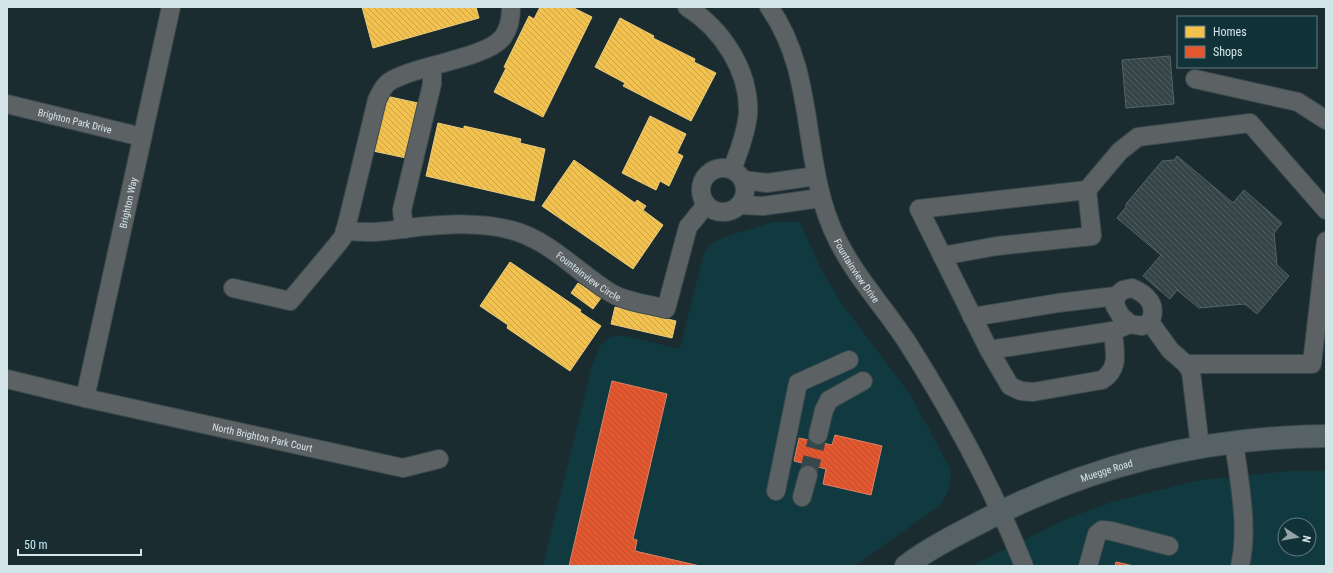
<svg xmlns="http://www.w3.org/2000/svg" width="1333" height="573" font-family="'Roboto Condensed',sans-serif">
<defs>
<pattern id="homes-back-hatch" width="6" height="6" patternUnits="userSpaceOnUse"><rect width="6" height="6" fill="#f2c14e"/><path d="M-1 5l2 2M0 0l6 6M5-1l2 2" fill="none" stroke="#c6a24c"/></pattern>
<pattern id="shops-back-hatch" width="6" height="6" patternUnits="userSpaceOnUse"><rect width="6" height="6" fill="#e4572e"/><path d="M-1 5l2 2M0 0l6 6M5-1l2 2" fill="none" stroke="#b35235"/></pattern>
<pattern id="building-back-hatch" width="6" height="6" patternUnits="userSpaceOnUse"><rect width="6" height="6" fill="#364447"/><path d="M-1 5l2 2M0 0l6 6M5-1l2 2" fill="none" stroke="#525f62"/></pattern>
</defs>
<rect width="100%" height="100%" fill="#1b2c30"/>
<path fill="#103940" fill-rule="evenodd" d="M 774,222 L 800,222 L 819,265 L 842,304 L 909,393 L 934,438 L 950,469 L 951,481 L 947,494 L 939,506 L 855,566 L 543,566 L 592,365 L 601,345 L 610,337 L 622,335 L 680,349 L 704,253 L 709,246 L 724,237 Z
M 1289,471 L 1326,471 L 1326,566 L 971,566 L 1068,518 L 1109,503 L 1200,480 ZM 1285,525 L 1309,525 L 1309,549 L 1285,549 Z"/>
<path fill="url(#homes-back-hatch)" stroke="#e9cc7c" d="M 362,7 L 476,7 L 479,18 L 373,48 Z
M 540,7 L 572,7 L 592,17 L 543,117 L 494,92 L 506,68 L 504,67 L 529,16 L 534,19 Z
M 620,18 L 654,36 L 653,38 L 695,59 L 694,62 L 716,73 L 691,121 L 623,86 L 625,83 L 595,67 Z
M 386,96 L 418,103 L 406,158 L 373,151 Z
M 650,116 L 686,134 L 677,153 L 683,156 L 669,186 L 660,181 L 656,190 L 622,173 Z
M 438,123 L 464,129 L 464,126 L 521,139 L 520,143 L 545,149 L 534,201 L 426,176 Z
M 574,160 L 635,203 L 637,200 L 646,206 L 643,210 L 663,225 L 633,269 L 542,206 Z
M 510,262 L 581,310 L 580,312 L 601,326 L 570,371 L 507,328 L 508,325 L 480,306 Z
M 578,283 L 601,298 L 593,309 L 571,293 Z
M 615,307 L 676,321 L 672,338 L 611,324 Z"/>
<path fill="url(#shops-back-hatch)" stroke="#df8266" d="M 612,381 L 667,394 L 633,539 L 637,540 L 635,551 L 700,566 L 569,566 Z
M 835,435 L 882,446 L 871,495 L 823,484 L 826,469 L 794,461 L 799,438 L 832,445 Z
M 1116,562 L 1134,566 L 1115,566 Z"/>
<path fill="url(#building-back-hatch)" stroke="#556366" d="M 1170,56 L 1174,104 L 1126,108 L 1122,60 Z
M 1177,156 L 1233,203 L 1244,190 L 1282,223 L 1274,233 L 1277,265 L 1289,276 L 1257,314 L 1245,304 L 1199,308 L 1177,290 L 1170,299 L 1143,276 L 1161,255 L 1117,218 L 1126,207 L 1126,204 L 1162,161 L 1174,160 Z"/>
<g fill="none" stroke-linecap="round" stroke-linejoin="round">
<path stroke="#37484c" stroke-width="18" stroke-dasharray="18 9" stroke-linecap="butt" d="M 808,475 L 818,435"/>
<g stroke="#3a494c" stroke-width="20">
<g id="minor">
<path d="M 687,7 C 722,29 750,71 748,114 C 746,133 739,152 732,169"/>
<path id="s1" d="M 769,7 C 818,75 800,166 837,239 C 855,276 884,307 907,342 C 952,413 993,488 1024,566"/>
<path d="M 1195,79 L 1298,102 L 1326,120"/>
<path id="s2" d="M 7,104 L 142,137"/>
<circle cx="723" cy="190" r="22"/>
<path d="M 743,180 L 767,183 L 816,176"/>
<path d="M 740,205 L 763,206 L 821,198"/>
<path d="M 404,229 L 402,210 L 432,84 L 432,67"/>
<path id="s3" d="M 345,230 C 369,235 393,230 417,227 C 448,224 481,222 511,230 C 550,240 578,273 611,293 C 626,302 649,304 666,309 L 688,227 L 706,205"/>
<path d="M 942,256 L 997,246 L 1092,236 L 1087,190"/>
<path d="M 233,288 L 290,301 L 336,246 L 343,237 L 347,224 L 377,100 C 380,94 383,86 389,82 C 414,65 486,59 503,37 C 509,29 511,16 511,7"/>
<path d="M 1132,288 C 1147,294 1158,305 1150,322 L 1142,326 L 1130,324 L 1121,316 L 1115,306 L 1116,296 L 1123,290 Z"/>
<path d="M 972,317 L 1058,303 L 1116,296"/>
<path d="M 1150,322 L 1170,350 L 1186,364 L 1191,372 L 1200,447"/>
<path d="M 1130,324 L 1113,331 C 1114,350 1121,368 1102,380 L 1033,392 L 1021,391 L 1010,386 L 989,350 L 919,209 L 1087,190 L 1120,151 L 1138,137 L 1250,123 L 1326,210"/>
<path d="M 989,350 L 1113,331"/>
<path d="M 1186,364 L 1312,364 L 1326,241"/>
<path id="s4" d="M 7,379 L 85,398 L 403,468 L 439,459"/>
<path id="s5" d="M 85,398 L 171,7"/>
<path d="M 818,435 L 824,410 L 829,400 L 863,381"/>
<path d="M 1234,442 C 1239,481 1249,527 1240,566"/>
<path d="M 776,491 L 798,383 L 849,360"/>
<path d="M 802,497 L 808,475"/>
<path d="M 1088,566 L 1097,534 L 1102,530 L 1111,531 L 1169,546"/>
</g>
</g>
<g stroke="#3a494c" stroke-width="24">
<g id="major">
<path id="s6" d="M 906,566 C 928,549 954,536 979,523 C 1087,466 1204,437 1326,436"/>
</g>
</g>
<use href="#minor" stroke="#5c6264" stroke-width="18"/>
<use href="#major" stroke="#576266" stroke-width="22"/>
</g>
<g text-anchor="middle" stroke-width="4" stroke-linejoin="round" paint-order="stroke">
<g font-size="10" fill="#d4e5e9" stroke="#123239">
<text dy="4" stroke="none"><textPath href="#s2" startOffset="70">Brighton Park Drive</textPath></text>
<text dy="4" stroke="none"><textPath href="#s5" startOffset="200">Brighton Way</textPath></text>
<text dy="4" stroke="none"><textPath href="#s1" startOffset="281">Fountainview Drive</textPath></text>
<text dy="4" stroke="none"><textPath href="#s3" startOffset="258">Fountainview Circle</textPath></text>
<text dy="4" stroke="none"><textPath href="#s4" startOffset="262">North Brighton Park Court</textPath></text>
<text dy="4" stroke="none"><textPath href="#s6" startOffset="223">Muegge Road</textPath></text>
</g>
</g>
<rect width="1333" height="573" fill="none" stroke="#d4e5e9" stroke-width="16"/>
<rect x="1177" y="16" width="140" height="52" fill="#123239" stroke="#607a7f"/>
<rect x="1185" y="26" width="20" height="12" fill="#f2c14e" stroke="#607a7f"/>
<text x="1213" y="36" font-size="12" fill="#d4e5e9">Homes</text>
<rect x="1185" y="46" width="20" height="12" fill="#e4572e" stroke="#607a7f"/>
<text x="1213" y="56" font-size="12" fill="#d4e5e9">Shops</text>
<g transform="translate(1297 537) rotate(102)"><circle r="19" fill="#123239" stroke="#607a7f"/>
<path d="M0-3L7 15L0 10L-7 15Z" fill="#93a4a8"/>
<text y="-6" font-size="11" font-weight="bold" text-anchor="middle" fill="#d4e5e9">N</text>
</g>
<path d="M18 549v6h123v-6" fill="none" stroke="#d4e5e9" stroke-width="2"/>
<text x="24" y="549" font-size="12" fill="#d4e5e9" stroke="#123239" stroke-width="3" paint-order="stroke">50 m</text>
</svg>
